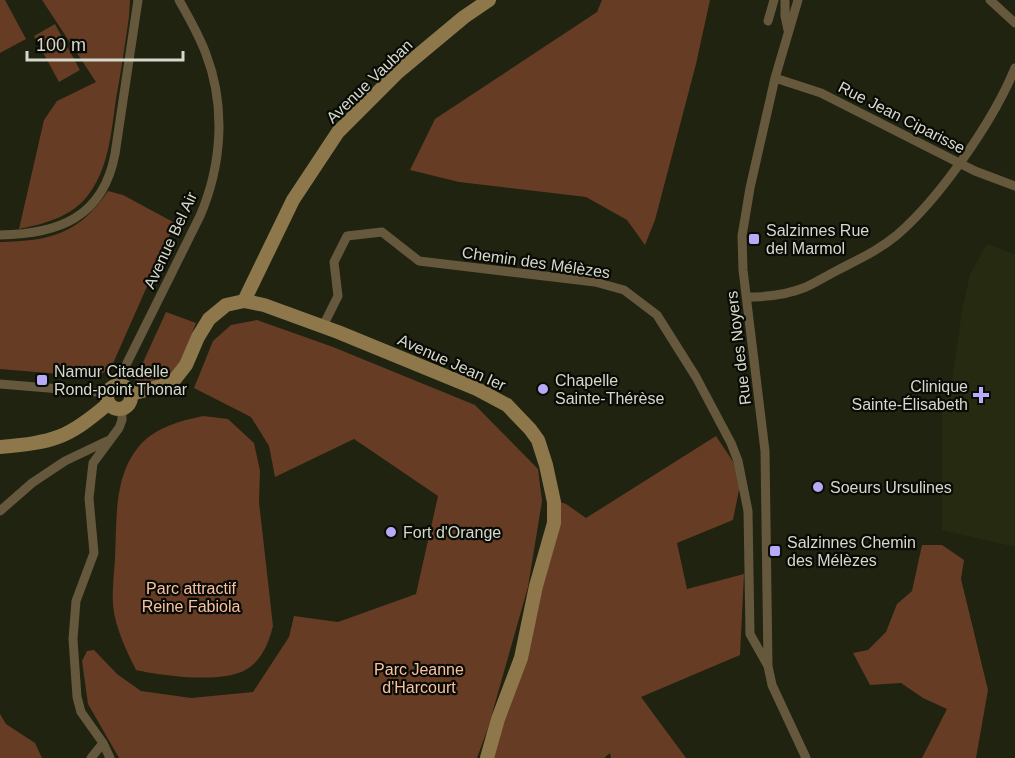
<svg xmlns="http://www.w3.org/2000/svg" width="1015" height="758" font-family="Helvetica,sans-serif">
<rect width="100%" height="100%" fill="#1f2310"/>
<path fill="#252a10" d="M 987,244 L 1015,254 L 1015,547 L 942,530 L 942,409 L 952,381 L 962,311 L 970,274 Z"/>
<path fill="#663c24" d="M 0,0 L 5,0 L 26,39 L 0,53 Z
M 42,0 L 130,0 L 129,17 C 125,44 121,72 116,99 C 111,133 109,171 85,199 C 68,218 43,224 19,229 L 44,120 L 57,101 L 96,82 Z
M 602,0 L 710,0 L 696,64 L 655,220 L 645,245 L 627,220 L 586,197 L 459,182 L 410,170 L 435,119 L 597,12 Z
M 55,24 L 80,70 L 59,82 L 34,36 Z
M 108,191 L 123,195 L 175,223 L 111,368 L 96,377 L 0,369 L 0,242 C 50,241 79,234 108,191 Z
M 166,312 L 196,323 C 182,357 180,389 135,380 Z
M 257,320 L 333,347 L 475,405 L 538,469 L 542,501 L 528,587 L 488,728 L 477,758 L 119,758 L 88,704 L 82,661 L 87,651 L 94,650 L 117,674 L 141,691 L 191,698 L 253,692 L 289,637 L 294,616 L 338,622 L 416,594 L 438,496 L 354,439 L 275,477 L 269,446 L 251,417 L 194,388 L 213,341 L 231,325 Z
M 203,416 L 228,419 L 254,443 L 260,471 L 259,502 L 273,626 C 269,642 262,660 247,669 C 224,684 162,676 136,670 C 126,650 115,627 113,605 C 112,590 114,574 115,559 C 117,520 113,475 141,444 C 157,427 180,421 203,416 Z
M 716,436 L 742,475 L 733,520 L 677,543 L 687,589 L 744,574 L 740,655 L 641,697 L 686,758 L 611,758 L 610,753 L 604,758 L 491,758 L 560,502 L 566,504 L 586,518 Z
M 922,545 L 942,545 L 964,560 L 961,579 L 988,690 L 976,758 L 922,758 L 947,709 L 923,698 L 901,683 L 870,685 L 853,653 L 868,650 L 886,632 L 897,604 L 912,591 Z
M 0,714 L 6,724 L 35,743 L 42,758 L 0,758 Z"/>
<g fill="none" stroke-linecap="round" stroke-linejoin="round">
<path stroke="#66583d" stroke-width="9" d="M 785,0 L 785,16 L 788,30
M 798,0 L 775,78 L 750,188 L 742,236 L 743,270 L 765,451 L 768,666 L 772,685 L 806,758
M 990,0 L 1015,23
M 768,21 L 774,0
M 775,78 L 821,93 L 975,171 L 1015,186
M 0,235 C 58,234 103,218 115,154 L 138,0
M 748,297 C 766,297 789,294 806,287 C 817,282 828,275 838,270 C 859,259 879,250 897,235 C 940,198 994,120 1015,68
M 323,326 L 338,296 L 334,262 L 347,236 L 382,232 L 419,261 L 595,282 L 624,290 L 657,315 L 696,377 L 731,443 L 738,461 L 748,511 L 750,634 L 768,666
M 0,384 L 108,393
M 119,385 L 126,365 L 200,216 C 222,165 226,106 206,54 C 199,35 189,18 179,0
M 0,511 L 32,483 L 65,461 L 107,441
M 91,758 L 103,743
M 110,758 L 103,743 L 81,712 L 77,697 L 73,639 L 76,601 L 94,553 L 89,498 L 93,463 L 119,428 L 122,420 L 122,408"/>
<path stroke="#8d774b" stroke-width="14" d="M 244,301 L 293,200 L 338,132 L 398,72 L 464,17 L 489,0
M107 397a12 12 0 1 1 24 0a12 12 0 1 1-24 0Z
M 131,394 L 161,386 L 175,379 L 186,365 L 198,337 L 209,319 L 226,305 L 244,301 L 264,305 L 338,332 L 477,389 L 507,405 L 530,429 L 538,440 L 546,465 L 554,502 L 554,523 L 536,586 L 521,658 L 498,719 L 487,758
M 0,447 C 54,442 67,439 109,403"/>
</g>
<g fill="#b7abf8" stroke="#0a0b05" stroke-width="2">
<rect x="748" y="233" width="12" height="12" rx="3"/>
<rect x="36" y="374" width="12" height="12" rx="3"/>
<circle cx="543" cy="389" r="6"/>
<path d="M978 386h6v6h6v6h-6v6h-6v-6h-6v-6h6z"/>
<circle cx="818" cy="487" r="6"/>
<circle cx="391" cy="532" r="6"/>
<rect x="769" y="545" width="12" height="12" rx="3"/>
</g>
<g text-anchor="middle" stroke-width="4.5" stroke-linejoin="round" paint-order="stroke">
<g font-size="16" fill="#d5d8cc" stroke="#0a0b05">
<text transform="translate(369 81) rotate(-44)" y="6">Avenue Vauban</text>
<text transform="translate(902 117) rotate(27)" y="6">Rue Jean Ciparisse</text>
<text transform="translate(170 240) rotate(-65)" y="6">Avenue Bel Air</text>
<text transform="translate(536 262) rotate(8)" y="6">Chemin des Mélèzes</text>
<text transform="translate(738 348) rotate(-97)" y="6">Rue des Noyers</text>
<text transform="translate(452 362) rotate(24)" y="6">Avenue Jean Ier</text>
</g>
<g font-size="16" fill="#d5d8cc" stroke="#0a0b05" text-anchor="start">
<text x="766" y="236">Salzinnes Rue<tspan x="766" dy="18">del Marmol</tspan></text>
<text x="54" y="377">Namur Citadelle<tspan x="54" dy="18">Rond-point Thonar</tspan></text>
<text x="555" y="386">Chapelle<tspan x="555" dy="18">Sainte-Thérèse</tspan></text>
<text x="968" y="392" text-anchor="end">Clinique<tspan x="968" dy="18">Sainte-Élisabeth</tspan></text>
<text x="830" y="493">Soeurs Ursulines</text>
<text x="403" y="538">Fort d'Orange</text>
<text x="787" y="548">Salzinnes Chemin<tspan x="787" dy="18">des Mélèzes</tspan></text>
</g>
<g font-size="16" fill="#f9c1a2" stroke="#0a0b05">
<text x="191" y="594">Parc attractif<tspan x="191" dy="18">Reine Fabiola</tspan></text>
<text x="419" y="675">Parc Jeanne<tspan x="419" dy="18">d'Harcourt</tspan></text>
</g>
</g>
<path d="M27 51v9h156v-9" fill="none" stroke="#d5d8cc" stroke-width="3"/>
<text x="36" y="51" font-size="18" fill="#d5d8cc" stroke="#0a0b05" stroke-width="4.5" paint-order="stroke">100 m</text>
</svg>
